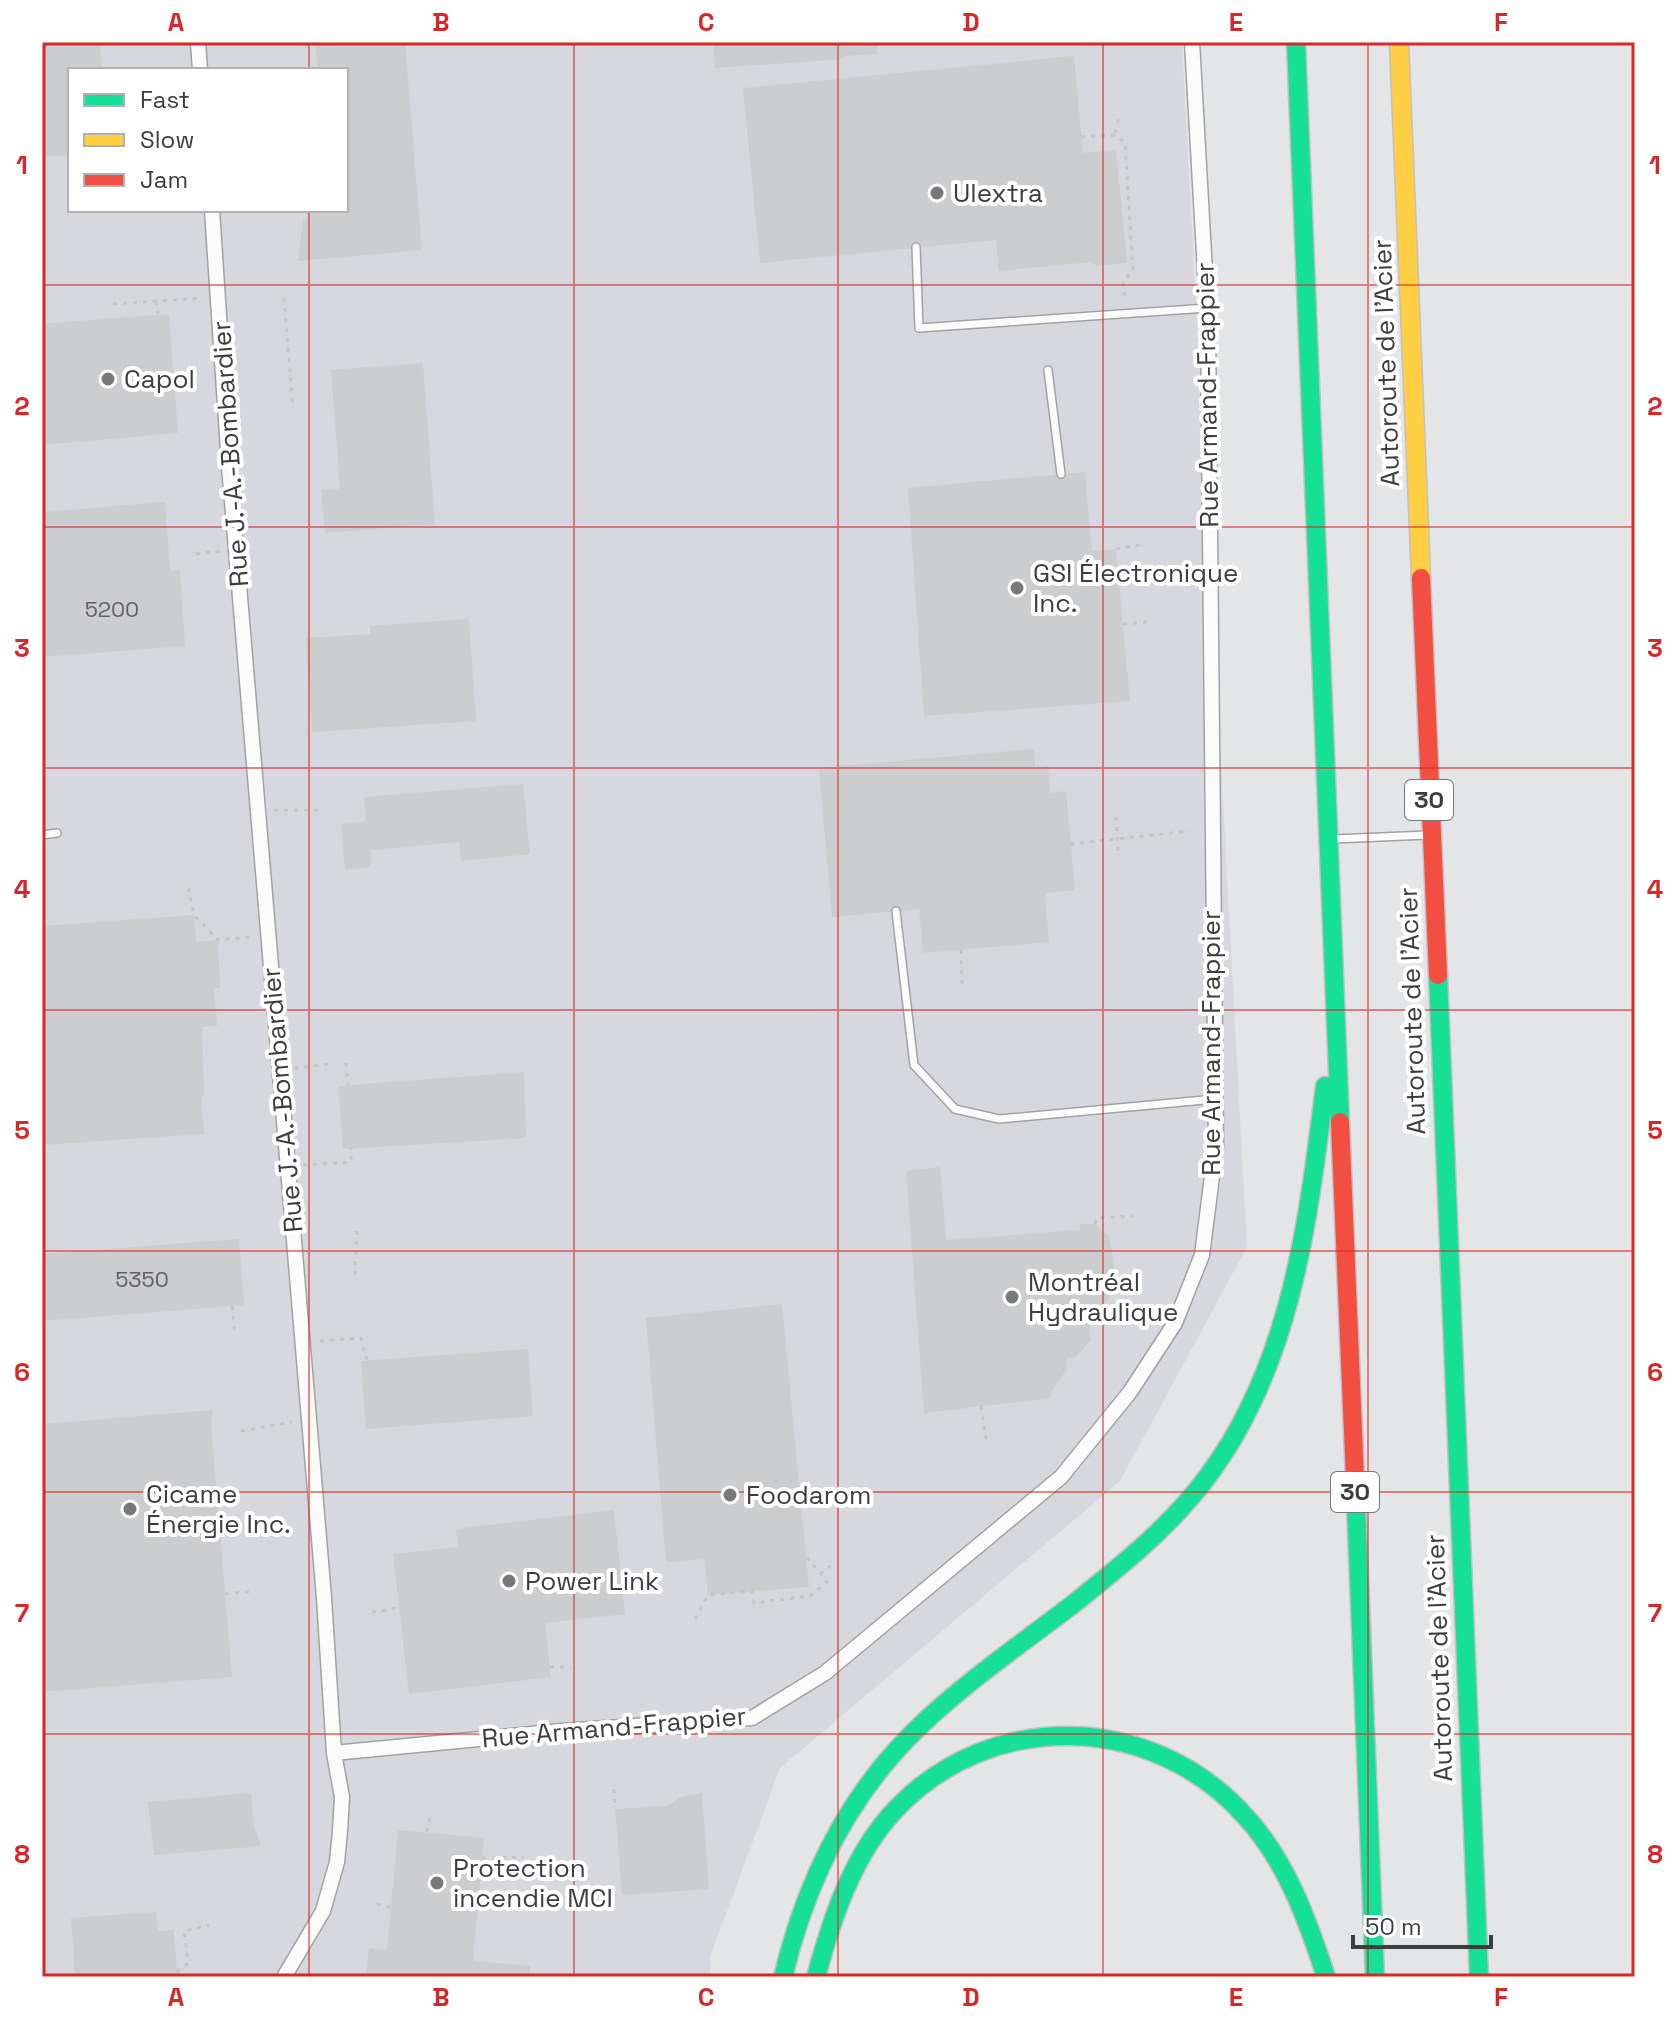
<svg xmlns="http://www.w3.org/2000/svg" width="1677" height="2019" font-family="'Space Grotesk',sans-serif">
<rect width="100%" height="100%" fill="#e4e5e6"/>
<path fill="#d6d8dd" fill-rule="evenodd" d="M 42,42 L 1182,42 L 1247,1247 L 1120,1481 L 780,1768 L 710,1957 L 710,1977 L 42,1977 ZM 70,70 L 346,70 L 346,210 L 70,210 Z"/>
<path fill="#cccdce" d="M 42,42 L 100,42 L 102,70 L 70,70 L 70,155 L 42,157 Z
M 315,42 L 405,42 L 422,250 L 298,261 L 303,220 L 307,219 L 306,210 L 346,210 L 346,70 L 318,70 Z
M 713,42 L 877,42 L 878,54 L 846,56 L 843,59 L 715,68 Z
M 1074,56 L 1083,153 L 1116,150 L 1127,263 L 1097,266 L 1091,262 L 999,271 L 996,240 L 760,263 L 743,88 Z
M 169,314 L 178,433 L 42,445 L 42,324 Z
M 423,363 L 435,524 L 325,533 L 321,490 L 340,489 L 331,370 Z
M 1085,472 L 1092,551 L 1116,549 L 1130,701 L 924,716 L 908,488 Z
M 165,502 L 170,571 L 180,570 L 185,646 L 42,657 L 42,512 Z
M 469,619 L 476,721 L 312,732 L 306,638 L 370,634 L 370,626 Z
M 1034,749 L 1035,768 L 1048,766 L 1050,793 L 1066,791 L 1075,890 L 1045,893 L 1049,942 L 923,953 L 919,909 L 832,917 L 819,768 Z
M 523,784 L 530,854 L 461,861 L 459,842 L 371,850 L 371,867 L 345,870 L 341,824 L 366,821 L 364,797 Z
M 194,915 L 196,942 L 218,940 L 220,988 L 214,988 L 217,1026 L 202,1027 L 204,1096 L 201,1095 L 204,1134 L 42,1145 L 42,926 Z
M 524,1072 L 526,1138 L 343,1149 L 338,1086 Z
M 940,1167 L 946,1240 L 1080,1230 L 1080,1224 L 1095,1224 L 1110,1237 L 1117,1289 L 1102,1306 L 1102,1309 L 1088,1313 L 1091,1340 L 1076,1357 L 1066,1358 L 1067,1369 L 1051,1392 L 1051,1398 L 924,1413 L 906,1171 Z
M 239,1239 L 244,1305 L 42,1321 L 42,1254 Z
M 782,1304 L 809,1587 L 708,1595 L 704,1559 L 666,1562 L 646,1318 Z
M 528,1349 L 533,1416 L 366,1429 L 361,1361 Z
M 213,1410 L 211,1422 L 232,1677 L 42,1692 L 42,1424 Z
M 614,1510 L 625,1614 L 545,1623 L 551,1677 L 409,1694 L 393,1554 L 458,1547 L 456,1529 Z
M 251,1793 L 254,1826 L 261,1846 L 154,1855 L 148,1802 Z
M 702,1793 L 709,1889 L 622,1895 L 615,1809 L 667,1806 L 681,1797 Z
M 398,1830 L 484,1838 L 473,1961 L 530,1966 L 529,1977 L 366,1977 L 369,1948 L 387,1950 Z
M 156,1912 L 158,1931 L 174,1930 L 177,1972 L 183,1977 L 75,1977 L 71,1918 Z"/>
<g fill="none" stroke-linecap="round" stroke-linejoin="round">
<g stroke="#a2a2a3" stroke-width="10">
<path id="lane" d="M 916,247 L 919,328 L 1207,308
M 1048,370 L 1061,474
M 42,835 L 57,833
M 1333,839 L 1428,835
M 896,911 L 914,1065 L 955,1109 L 999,1119 L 1215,1099"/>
</g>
<g stroke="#a2a2a3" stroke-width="17">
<path id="street" d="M 198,42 L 200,70
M 212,210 L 229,466 L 324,1598 L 334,1753 L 342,1797 L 340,1831 L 337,1862 L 323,1911 L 284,1977
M 334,1753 L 562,1731 L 752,1718 L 825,1673 L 1061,1477 L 1130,1392 L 1175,1323 L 1202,1255 L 1216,1145 L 1208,325 L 1192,42"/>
</g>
<g stroke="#c5bfc1" stroke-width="21">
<path id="fast" d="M 1296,42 L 1340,1122
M 1438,975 L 1479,1977
M 1355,1479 L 1375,1977
M 783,1977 C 806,1881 848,1794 920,1726 C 967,1681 1021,1644 1072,1605 C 1121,1566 1171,1526 1208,1476 C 1292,1363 1308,1221 1325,1086
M 816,1977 C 832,1918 853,1854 896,1809 C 992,1708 1153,1713 1245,1816 C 1286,1860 1308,1921 1326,1977"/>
</g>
<g stroke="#c5bfc1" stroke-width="21">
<path id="slow" d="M 1399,42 L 1421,578"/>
</g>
<g stroke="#c5bfc1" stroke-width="21">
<path id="jam" d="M 1421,578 L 1438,975
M 1340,1122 L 1355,1479"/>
</g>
<path stroke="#c5c5c6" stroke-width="3" stroke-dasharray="4 6" stroke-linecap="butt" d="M 1115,133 L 1119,118
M 1081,137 L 1114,135 L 1125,142 L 1133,270 L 1123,282 L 1125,301
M 284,298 L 293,408
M 156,301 L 158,314
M 113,304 L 201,298
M 1116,549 L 1140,545
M 196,554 L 220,551
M 1123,624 L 1147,622
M 274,810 L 318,810
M 1116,817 L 1118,852
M 1070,844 L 1190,831
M 188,888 L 194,915 L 218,940 L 252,937
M 961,950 L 962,985
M 346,1063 L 348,1085
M 294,1068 L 330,1064
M 303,1165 L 351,1162 L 351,1148
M 1095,1224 L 1097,1218 L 1133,1216
M 355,1275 L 357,1226
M 232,1306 L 235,1335
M 320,1341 L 361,1338 L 367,1361
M 981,1406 L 986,1440
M 241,1431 L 292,1422
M 820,1574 L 832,1565
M 225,1594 L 255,1591
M 372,1612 L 399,1608
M 695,1619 L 708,1595 L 752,1591 L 754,1603 L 810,1596 L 827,1582 L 806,1556
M 550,1667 L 571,1667
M 614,1789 L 615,1809
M 427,1832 L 430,1815
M 482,1858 L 524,1857
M 377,1904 L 391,1908
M 177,1972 L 188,1963 L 184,1931 L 209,1925"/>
<use href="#lane" stroke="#fbfbfb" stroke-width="7"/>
<use href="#street" stroke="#fbfbfb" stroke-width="14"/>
<use href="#fast" stroke="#16e098" stroke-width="18"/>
<use href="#slow" stroke="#ffcf43" stroke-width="18"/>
<use href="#jam" stroke="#f24e42" stroke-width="18"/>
</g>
<path fill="none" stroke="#d62828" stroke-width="2" stroke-opacity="0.55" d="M 309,42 L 309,70M 574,42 L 574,1977M 838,42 L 838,1977M 1103,42 L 1103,1977M 1368,42 L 1368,1977M 309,210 L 309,1977M 42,285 L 1635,285M 42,527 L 1635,527M 42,768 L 1635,768M 42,1010 L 1635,1010M 42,1251 L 1635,1251M 42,1492 L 1635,1492M 42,1734 L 1635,1734"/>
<g fill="#777879" stroke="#fff" stroke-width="3">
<circle cx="937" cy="193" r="8"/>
<circle cx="108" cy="379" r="8"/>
<circle cx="1017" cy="588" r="8"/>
<circle cx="1012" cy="1297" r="8"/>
<circle cx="730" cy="1495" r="8"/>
<circle cx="130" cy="1509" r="8"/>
<circle cx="509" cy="1581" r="8"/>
<circle cx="437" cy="1883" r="8"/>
</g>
<g text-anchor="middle" stroke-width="8" stroke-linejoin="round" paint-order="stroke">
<g font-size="22" fill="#626264">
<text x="112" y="617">5200</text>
<text x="142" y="1287">5350</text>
</g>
<g fill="#fff" stroke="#767778" stroke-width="2">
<rect x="1405" y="780" width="48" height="40" rx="6"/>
<rect x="1331" y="1472" width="48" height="40" rx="6"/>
</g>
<g font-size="24" font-weight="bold" fill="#3c3d3e">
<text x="1429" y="808">30</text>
<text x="1355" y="1500">30</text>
</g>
<g font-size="26" fill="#3c3d3e" stroke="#fff" text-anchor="start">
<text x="953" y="202">Ulextra</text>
<text x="124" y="388">Capol</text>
<text x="1033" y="582">GSI Électronique<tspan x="1033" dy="30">Inc.</tspan></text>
<text x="1028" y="1291">Montréal<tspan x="1028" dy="30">Hydraulique</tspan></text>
<text x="146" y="1503">Cicame<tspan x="146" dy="30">Énergie Inc.</tspan></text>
<text x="746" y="1504">Foodarom</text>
<text x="525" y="1590">Power Link</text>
<text x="453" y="1877">Protection<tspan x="453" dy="30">incendie MCI</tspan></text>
</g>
<g font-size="26" fill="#3c3d3e" stroke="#fff">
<text transform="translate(1386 363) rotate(-92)" y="9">Autoroute de l'Acier</text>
<text transform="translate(1207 395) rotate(-91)" y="9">Rue Armand-Frappier</text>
<text transform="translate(230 454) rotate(-94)" y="9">Rue J.-A.-Bombardier</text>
<text transform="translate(1412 1011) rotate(-92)" y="9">Autoroute de l'Acier</text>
<text transform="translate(1211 1043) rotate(-90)" y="9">Rue Armand-Frappier</text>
<text transform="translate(282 1100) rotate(-95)" y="9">Rue J.-A.-Bombardier</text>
<text transform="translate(1439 1658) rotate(-92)" y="9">Autoroute de l'Acier</text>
<text transform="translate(614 1727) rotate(-5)" y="9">Rue Armand-Frappier</text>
</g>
</g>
<rect width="1677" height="2019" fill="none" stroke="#ffffff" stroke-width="88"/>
<rect x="68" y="68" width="280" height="144" fill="#ffffff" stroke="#b1b1b2" stroke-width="2"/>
<rect x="84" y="94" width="40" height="12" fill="#16e098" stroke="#b1b1b2" stroke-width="2"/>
<text x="140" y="108" font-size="24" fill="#3c3d3e">Fast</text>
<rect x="84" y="134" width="40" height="12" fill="#ffcf43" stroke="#b1b1b2" stroke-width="2"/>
<text x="140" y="148" font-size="24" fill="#3c3d3e">Slow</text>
<rect x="84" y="174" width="40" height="12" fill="#f24e42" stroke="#b1b1b2" stroke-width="2"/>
<text x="140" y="188" font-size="24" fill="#3c3d3e">Jam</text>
<path d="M1353 1935v12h138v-12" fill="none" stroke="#3c3d3e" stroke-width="4"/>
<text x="1365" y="1935" font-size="24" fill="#3c3d3e" stroke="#ffffff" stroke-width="6" paint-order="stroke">50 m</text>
<rect x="44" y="44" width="1589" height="1931" fill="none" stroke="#d62828" stroke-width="3"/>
<g font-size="26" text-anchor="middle" font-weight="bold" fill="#d62828">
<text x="176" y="31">A</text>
<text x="441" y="31">B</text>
<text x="706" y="31">C</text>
<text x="971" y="31">D</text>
<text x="1236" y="31">E</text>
<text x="1501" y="31">F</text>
<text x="22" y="174">1</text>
<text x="1655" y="174">1</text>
<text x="22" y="415">2</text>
<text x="1655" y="415">2</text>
<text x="22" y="657">3</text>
<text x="1655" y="657">3</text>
<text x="22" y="898">4</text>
<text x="1655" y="898">4</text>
<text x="22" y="1139">5</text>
<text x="1655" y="1139">5</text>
<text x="22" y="1381">6</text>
<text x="1655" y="1381">6</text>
<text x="22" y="1622">7</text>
<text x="1655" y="1622">7</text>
<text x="22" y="1863">8</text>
<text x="1655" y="1863">8</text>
<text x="176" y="2006">A</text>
<text x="441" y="2006">B</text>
<text x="706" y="2006">C</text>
<text x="971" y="2006">D</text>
<text x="1236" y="2006">E</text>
<text x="1501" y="2006">F</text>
</g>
</svg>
